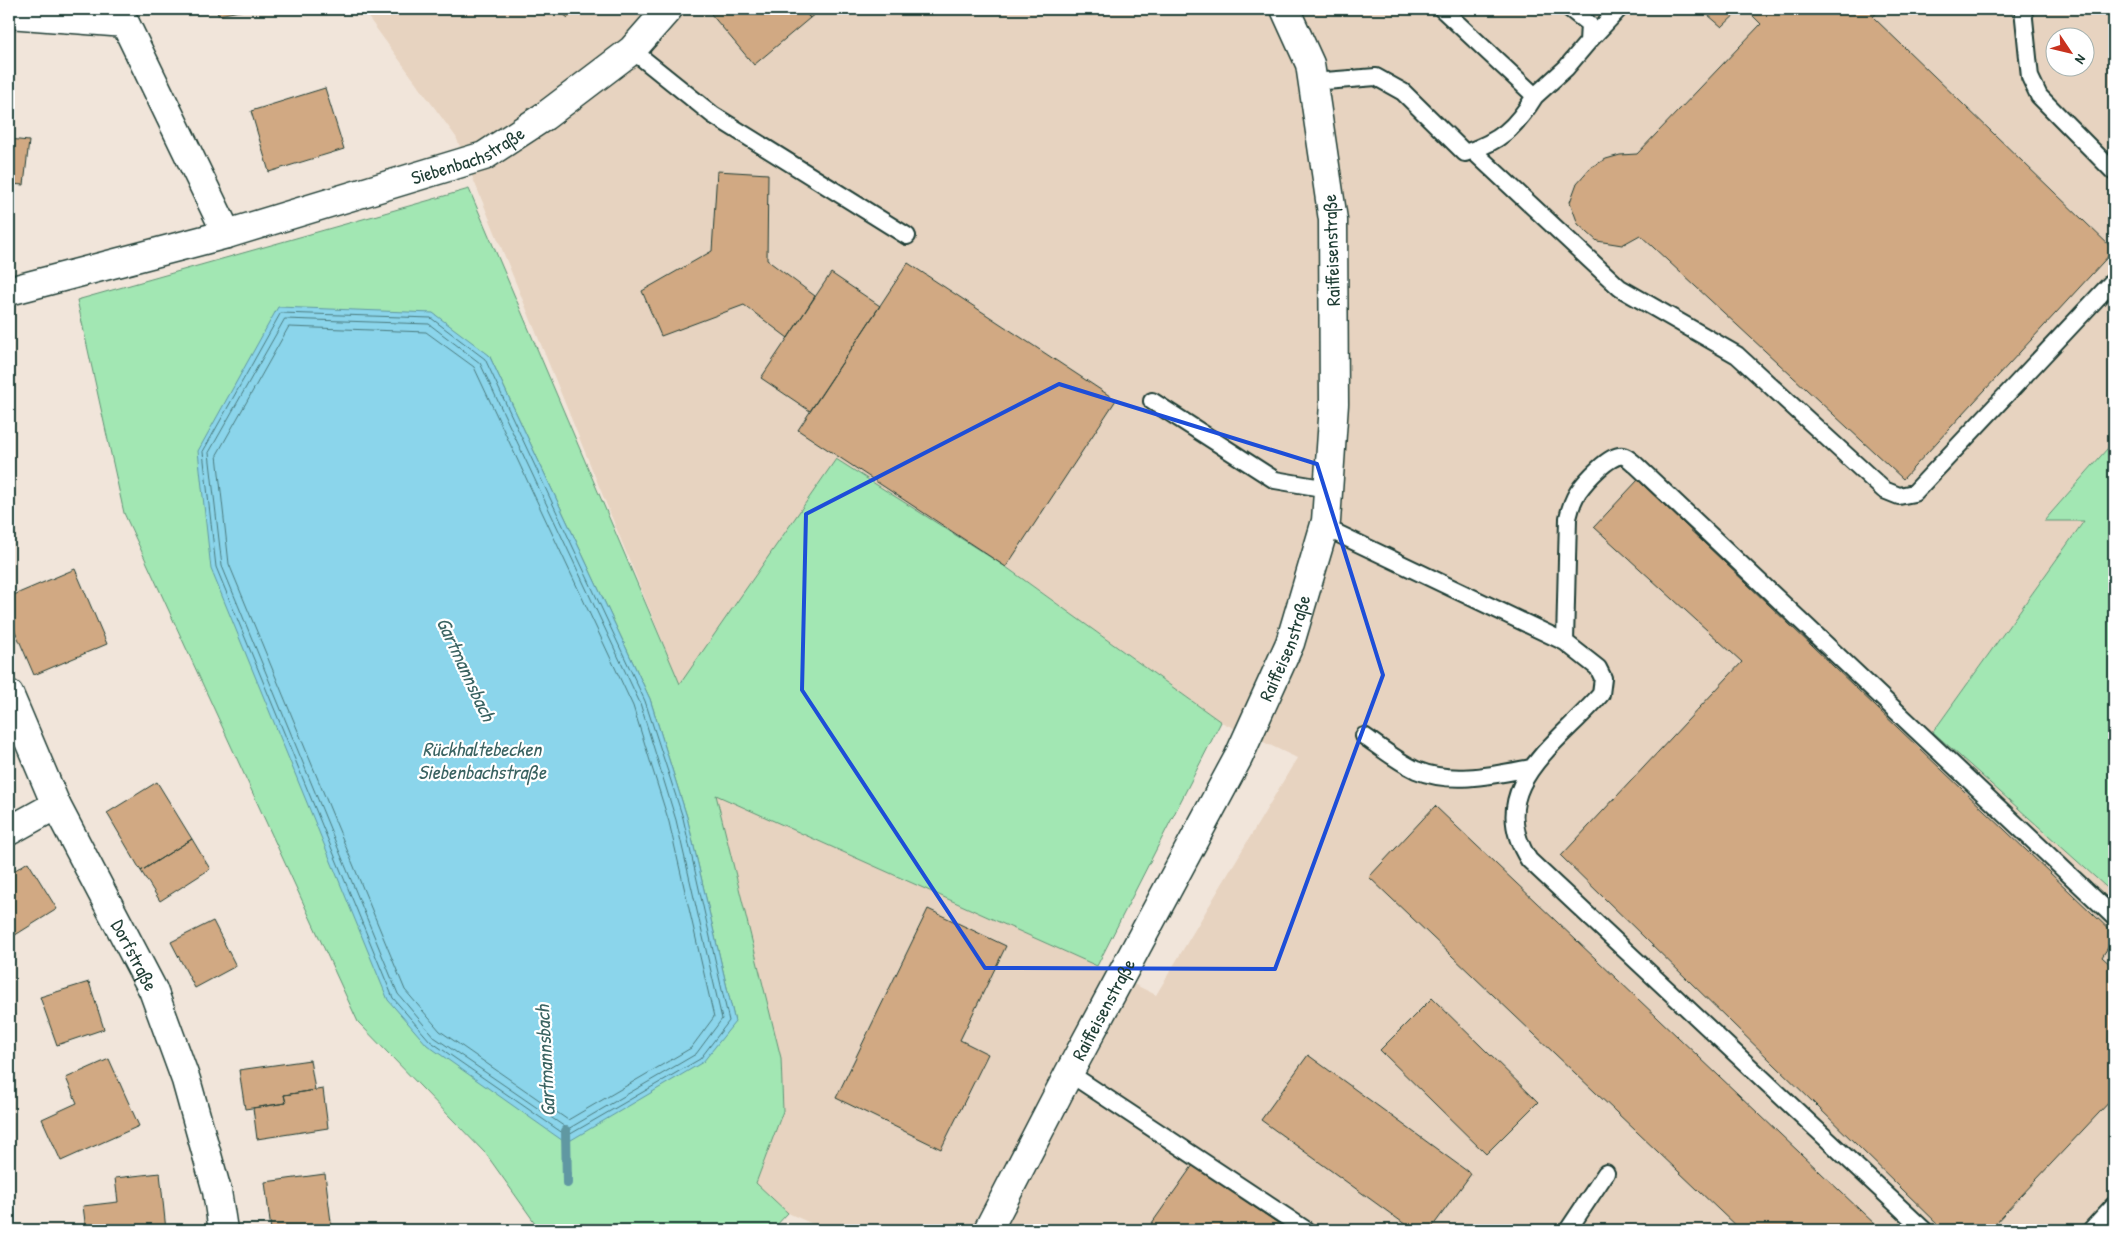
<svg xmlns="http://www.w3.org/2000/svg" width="2123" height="1239" font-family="'Patrick Hand',sans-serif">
<rect width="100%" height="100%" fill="#f1e5da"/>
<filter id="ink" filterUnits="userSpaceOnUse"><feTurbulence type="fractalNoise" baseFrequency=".02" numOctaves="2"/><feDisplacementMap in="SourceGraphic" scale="10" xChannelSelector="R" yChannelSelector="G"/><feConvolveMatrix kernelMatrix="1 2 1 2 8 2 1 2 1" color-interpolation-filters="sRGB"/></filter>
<g filter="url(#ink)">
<path fill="#e7d3c0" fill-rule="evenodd" d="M 362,9 L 2114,9 L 2114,441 L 2044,521 L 2085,520 L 1933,732 L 2114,894 L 2114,1230 L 826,1230 L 788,1213 L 756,1184 L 783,1111 L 781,1058 L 715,794 L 1097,966 L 1156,995 L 1297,758 L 1221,722 L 1006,567 L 680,684 L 456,137 ZM 2056,38 L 2086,38 L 2086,68 L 2056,68 Z"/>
<path fill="#a2e7b3" stroke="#609274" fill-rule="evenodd" d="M 469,189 L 680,684 L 836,459 L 1006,567 L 1221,722 L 1097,966 L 716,795 L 781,1058 L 783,1111 L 756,1183 L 788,1213 L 772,1230 L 540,1230 L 486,1154 L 358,1022 L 124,513 L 77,300 ZM 489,355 L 650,699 L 687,817 L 735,1022 Z
M 2114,441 L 2114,894 L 1933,732 L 2084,521 L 2044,521 Z"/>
<path fill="#8bd5eb" stroke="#6098a2" d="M 278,307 L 433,313 L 489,355 L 650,699 L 687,817 L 735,1022 L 703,1062 L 566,1143 L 427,1045 L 388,1000 L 211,569 L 198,451 Z"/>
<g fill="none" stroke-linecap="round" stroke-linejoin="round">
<path stroke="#4a7a7d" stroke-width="1" d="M 281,313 L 431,318 L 485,359 L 645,701 L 683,818 L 729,1021 L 700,1059 L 567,1136 L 430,1041 L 393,998 L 216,567 L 203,452 Z
M 285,319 L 429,324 L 480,363 L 640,703 L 676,820 L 722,1019 L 696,1054 L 568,1129 L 434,1037 L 398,994 L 222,566 L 209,453 Z
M 289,327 L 426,332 L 474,367 L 633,706 L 669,822 L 714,1017 L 691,1048 L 568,1120 L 440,1031 L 405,990 L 229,564 L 217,455 Z"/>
<path stroke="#6098a2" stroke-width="10" d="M 566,1131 L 567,1183"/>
</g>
<path fill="#d1a983" stroke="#1f3d34" d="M 217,9 L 251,9 L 218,15 Z
M 557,9 L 576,9 L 568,18 Z
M 717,9 L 802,9 L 810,18 L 754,65 L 711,14 Z
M 802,9 L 821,9 L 810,18 Z
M 1701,9 L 1741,9 L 1722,27 Z
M 1746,9 L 1880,9 L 1873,17 L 2114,250 L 1903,479 L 1640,235 L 1622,245 L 1597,241 L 1578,224 L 1570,202 L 1577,183 L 1591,167 L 1606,159 L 1620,155 L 1637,154 L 1761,24 Z
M 325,88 L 344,149 L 269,172 L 251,111 Z
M 9,139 L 29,141 L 24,185 L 9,184 Z
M 717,171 L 768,174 L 767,260 L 815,296 L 788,338 L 744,305 L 661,336 L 642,291 L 712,251 Z
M 908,263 L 1116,400 L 1006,567 L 798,430 Z
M 831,273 L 880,306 L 810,411 L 761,378 Z
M 1638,480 L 2114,934 L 2114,938 L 2102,957 L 2114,968 L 2114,1097 L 1989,1230 L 1944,1230 L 1561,856 L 1742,662 L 1594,527 Z
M 75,569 L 107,644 L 34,675 L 9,617 L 9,597 Z
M 157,782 L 192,839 L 141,871 L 107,813 Z
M 1435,806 L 1881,1230 L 1740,1230 L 1369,877 Z
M 192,839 L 210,869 L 160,901 L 141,871 Z
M 28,862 L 57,909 L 12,937 L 9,932 L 9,874 Z
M 928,909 L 1006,946 L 960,1040 L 988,1054 L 941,1149 L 836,1098 Z
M 213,921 L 236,966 L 195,988 L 171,942 Z
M 89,982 L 104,1029 L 57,1045 L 40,997 Z
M 1432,998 L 1538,1102 L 1486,1154 L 1380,1050 Z
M 1308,1055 L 1471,1174 L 1430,1230 L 1413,1230 L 1261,1120 Z
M 109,1059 L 139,1126 L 61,1161 L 42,1119 L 77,1103 L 66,1078 Z
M 310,1060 L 315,1090 L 284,1095 L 286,1103 L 245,1109 L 239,1070 Z
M 323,1089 L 328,1128 L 257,1139 L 253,1108 L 286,1103 L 284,1095 Z
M 1193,1165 L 1288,1230 L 1147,1230 Z
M 160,1173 L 166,1230 L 86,1230 L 83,1206 L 118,1202 L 115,1178 Z
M 325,1174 L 332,1230 L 271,1230 L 265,1182 Z"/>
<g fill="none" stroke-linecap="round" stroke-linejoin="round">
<g stroke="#1f3d34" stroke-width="20">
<path id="service" d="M 2023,9 L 2030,77 L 2039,96 L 2114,172
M 1588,42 L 1619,9
M 632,50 L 713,115 L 907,236
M 1312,82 L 1376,77 L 1403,92 L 1465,153 C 1501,141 1515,128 1535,96 L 1442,9
M 1535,96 L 1566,68 L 1588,42 L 1589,24 L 1570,9
M 1473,151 L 1620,288 L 1737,355 L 1884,490 L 1899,496 L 1914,493 L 2114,280
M 1152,401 L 1275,480 L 1328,489
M 1324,527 L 1565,642 L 1598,668 L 1603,678 L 1601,694 C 1560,743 1482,787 1529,860 L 1924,1230
M 1565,642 L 1568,518 C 1570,509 1573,500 1578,492 C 1585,482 1610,453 1623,456 C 1628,457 1632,462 1636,465 L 2114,917
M 1364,736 C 1381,748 1397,761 1416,770 C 1452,785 1494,775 1530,768
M 1069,1073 L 1306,1230
M 1568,1230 L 1606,1173
M 2091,1230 L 2114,1205"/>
</g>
<g stroke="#1f3d34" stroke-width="31">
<g id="minor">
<path d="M 9,14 L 125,23 L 227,234"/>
<path id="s1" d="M 9,291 L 227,234 L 484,156 L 545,116 L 632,50 L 668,9"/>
<path id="s2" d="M 9,694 L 56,805 L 153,990 L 186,1080 L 217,1191 L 223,1230"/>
<path d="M 9,831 L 56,805"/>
<path id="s3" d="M 988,1230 L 1069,1073 L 1238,758 L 1290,643 L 1326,521 L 1334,404 L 1333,220 L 1310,64 L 1285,9"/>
</g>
</g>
<use href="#service" stroke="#fff" stroke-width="16"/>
<use href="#minor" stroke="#fff" stroke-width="28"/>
</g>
</g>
<path fill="none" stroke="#1d4ed8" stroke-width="4" stroke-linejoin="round" d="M 1059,384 L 1317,464 L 1383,675 L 1275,969 L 985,968 L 802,690 L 806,514 Z"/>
<g text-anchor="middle" stroke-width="4.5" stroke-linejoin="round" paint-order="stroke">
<g font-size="19" fill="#1f3d34" stroke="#fff">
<text dy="7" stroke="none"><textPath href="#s1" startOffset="479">Siebenbachstraße</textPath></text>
<text transform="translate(1331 250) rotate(-92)" y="7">Raiffeisenstraße</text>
<text dy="7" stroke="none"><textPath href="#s3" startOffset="654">Raiffeisenstraße</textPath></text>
<text dy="7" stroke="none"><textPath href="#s2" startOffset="290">Dorfstraße</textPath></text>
<text dy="7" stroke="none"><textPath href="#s3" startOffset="249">Raiffeisenstraße</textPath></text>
</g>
<g font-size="20" font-style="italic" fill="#3a6362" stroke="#fff">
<text transform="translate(466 669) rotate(65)" y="7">Gartmannsbach</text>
<text x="482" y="756">Rückhaltebecken<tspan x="482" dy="23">Siebenbachstraße</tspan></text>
<text transform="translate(545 1061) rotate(-93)" y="7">Gartmannsbach</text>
</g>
</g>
<rect width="2123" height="1239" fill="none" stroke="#fff" stroke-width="30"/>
<rect x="15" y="15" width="2093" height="1209" fill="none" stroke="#1f3d34" stroke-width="2" filter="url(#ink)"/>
<g transform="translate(2070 52) rotate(125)"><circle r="24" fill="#ffffff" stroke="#a5b1ae"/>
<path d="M0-4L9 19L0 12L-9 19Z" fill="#c8321e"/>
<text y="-8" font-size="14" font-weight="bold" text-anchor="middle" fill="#1f3d34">N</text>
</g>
</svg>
